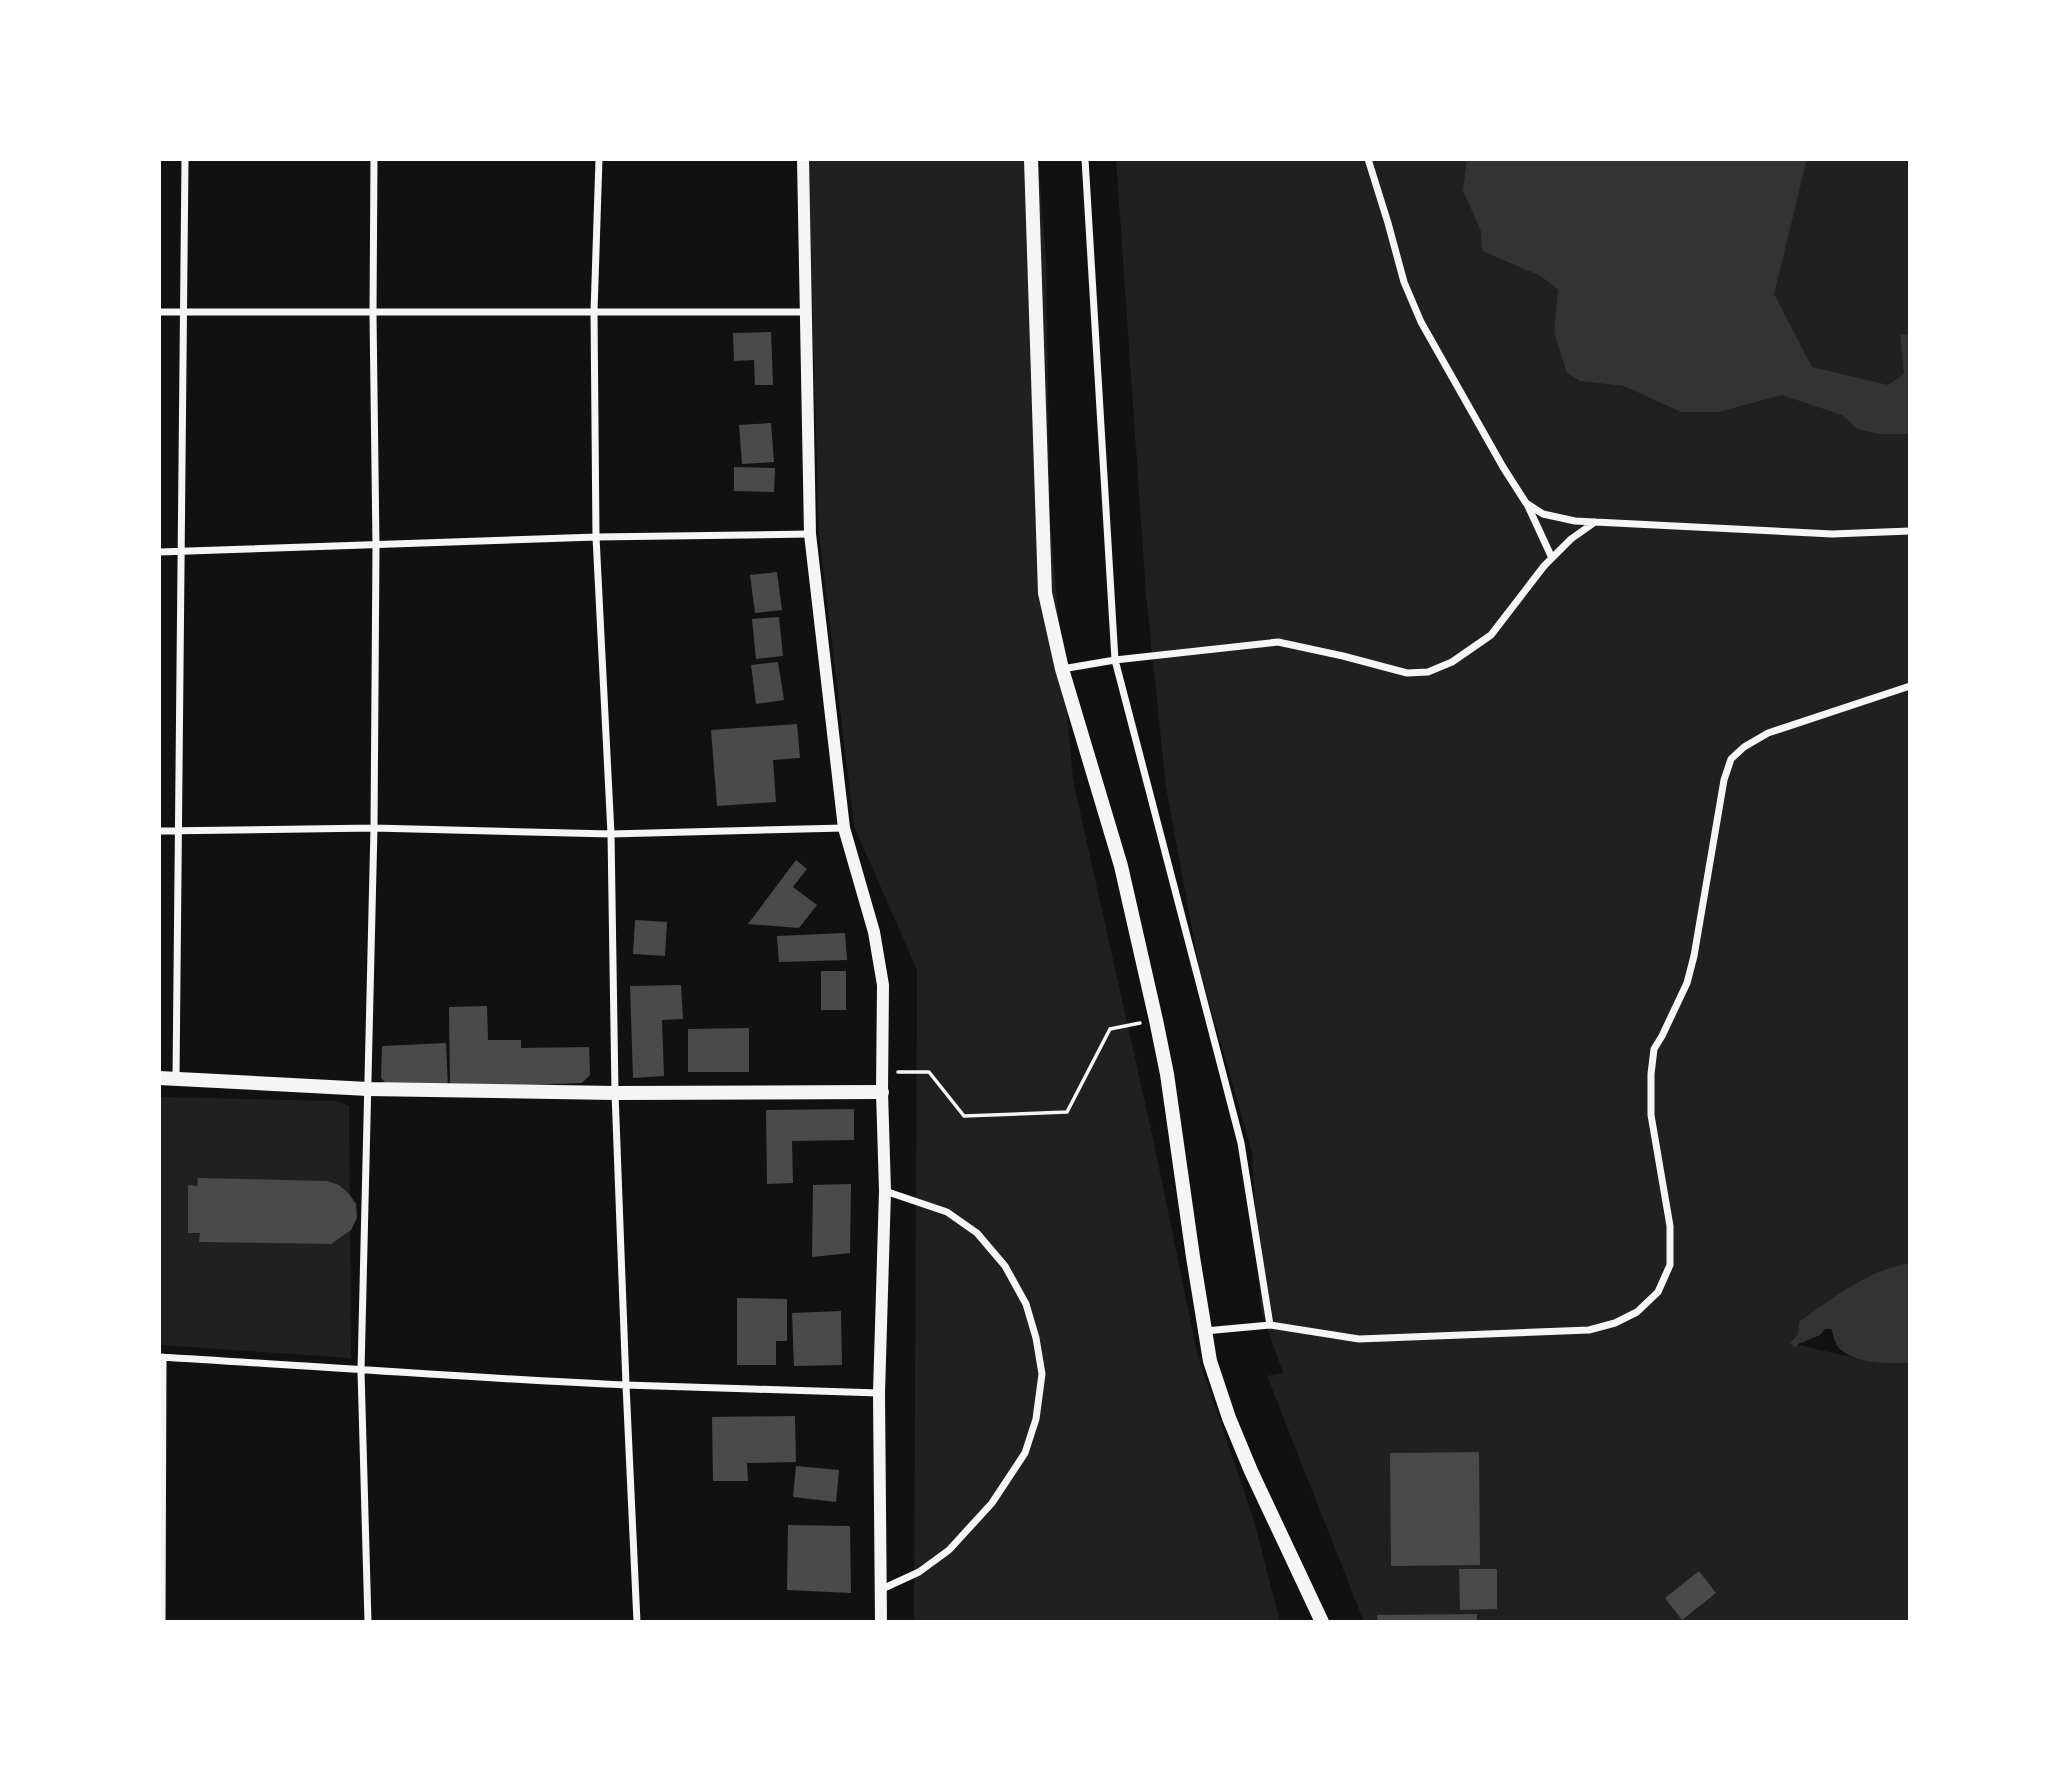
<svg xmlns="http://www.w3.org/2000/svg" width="2069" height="1781" font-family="'Golos Text',sans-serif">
<rect width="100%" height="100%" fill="#111"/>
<path fill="#202020" d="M 808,159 L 1038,159 L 1046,259 L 1050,522 L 1073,780 L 1154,1143 L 1198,1357 L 1253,1517 L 1280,1622 L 914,1622 L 917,970 L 854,826 L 819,534 Z
M 1116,159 L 1910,159 L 1910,1263 L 1861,1281 L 1822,1305 L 1791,1343 C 1830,1352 1869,1363 1910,1363 L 1910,1622 L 1364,1622 L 1267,1376 L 1283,1373 L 1261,1310 L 1252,1152 L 1199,967 L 1166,787 L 1146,594 Z
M 159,1097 L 337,1101 L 349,1106 L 351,1358 L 159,1345 Z"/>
<path fill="#333" d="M 1467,159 L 1807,159 L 1774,294 L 1812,367 L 1888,385 L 1904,374 L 1900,334 L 1910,335 L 1910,434 L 1878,434 L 1858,429 L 1842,415 L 1782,395 L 1718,412 L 1681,412 L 1624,386 L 1580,381 L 1567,373 L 1554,332 L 1558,290 L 1541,276 L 1482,251 L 1481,231 L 1463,191 Z
M 1910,1263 L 1910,1363 C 1888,1363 1858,1365 1840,1349 C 1835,1345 1834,1336 1831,1329 L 1825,1329 L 1819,1336 C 1811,1337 1807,1342 1799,1343 L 1795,1348 L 1790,1343 L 1798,1334 L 1799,1322 C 1832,1298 1869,1270 1910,1263 Z"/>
<path fill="#4a4a4a" d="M 771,332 L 773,385 L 755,385 L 754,360 L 734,361 L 733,333 Z
M 771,423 L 774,462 L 742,464 L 739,425 Z
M 734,467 L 775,468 L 774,492 L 734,491 Z
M 777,572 L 782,610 L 755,613 L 750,575 Z
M 779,617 L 783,656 L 756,659 L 752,619 Z
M 778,662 L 784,700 L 756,704 L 751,665 Z
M 797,724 L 800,758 L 773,760 L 776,802 L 717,806 L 711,730 Z
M 796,860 L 807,869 L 793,887 L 817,905 L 799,928 L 748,924 Z
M 635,920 L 667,922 L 665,956 L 633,954 Z
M 845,933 L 847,960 L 779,962 L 777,936 Z
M 821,971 L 846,971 L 846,1010 L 821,1010 Z
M 681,985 L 683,1019 L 662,1020 L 664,1076 L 633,1078 L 630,986 Z
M 487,1006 L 488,1040 L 521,1040 L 521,1048 L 589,1047 L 590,1075 L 582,1083 L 450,1088 L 449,1007 Z
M 749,1028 L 749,1072 L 688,1072 L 688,1029 Z
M 446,1043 L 448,1088 L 392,1089 L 381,1078 L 382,1046 Z
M 854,1109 L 854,1140 L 792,1141 L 793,1183 L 767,1184 L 766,1110 Z
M 198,1178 L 327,1181 L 339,1185 L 349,1194 L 356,1204 L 357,1218 L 351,1230 L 331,1244 L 199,1242 L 200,1233 L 188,1233 L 188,1185 L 197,1186 Z
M 851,1184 L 850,1253 L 812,1257 L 813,1185 Z
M 737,1298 L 787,1299 L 787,1341 L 776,1341 L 776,1365 L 737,1365 Z
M 841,1311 L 842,1365 L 794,1366 L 792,1313 Z
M 795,1416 L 796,1462 L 747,1463 L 748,1481 L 713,1481 L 712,1417 Z
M 1479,1452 L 1480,1565 L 1391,1566 L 1390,1453 Z
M 796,1466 L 839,1470 L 836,1502 L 793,1497 Z
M 788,1525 L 850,1526 L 851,1593 L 787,1590 Z
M 1459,1569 L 1497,1569 L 1497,1609 L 1460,1610 Z
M 1699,1571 L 1716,1593 L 1682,1620 L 1665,1598 Z
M 1477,1614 L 1477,1622 L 1378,1622 L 1377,1615 Z"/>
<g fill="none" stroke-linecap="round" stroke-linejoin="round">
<path stroke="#f5f5f5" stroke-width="3.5" d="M 898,1072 L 929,1072 L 964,1116 L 1067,1112 L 1110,1029 L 1140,1023"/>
<path stroke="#f5f5f5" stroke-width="7" d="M 599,159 L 594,312 L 596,537 L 611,834 L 615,1093 L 626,1385 L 637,1622
M 1085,159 L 1115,660 L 1241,1143 L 1270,1325
M 1368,159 L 1388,223 L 1404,282 L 1421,322 L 1503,467 L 1526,503 L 1543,514 L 1575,521 L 1832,534 L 1910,531
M 159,312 L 806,312
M 1527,504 L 1552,558
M 159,552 L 596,537 L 810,534
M 1062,669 L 1115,660 L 1278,642 L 1343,656 L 1407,673 L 1428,672 L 1452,662 L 1491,635 L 1544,566 L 1571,539 L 1595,522
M 159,831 L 374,828 L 611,834 L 844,828
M 176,1078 L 185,159
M 1205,1331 L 1270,1325 L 1359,1339 L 1589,1330 L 1615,1323 L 1637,1312 L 1658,1292 L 1670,1265 L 1670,1226 L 1651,1115 L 1651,1074 L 1654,1049 L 1662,1036 L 1687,983 L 1694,956 L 1724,780 L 1731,759 L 1744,747 L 1768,733 L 1910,686
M 159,1357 C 315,1366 469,1378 625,1385 C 710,1388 794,1390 879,1393
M 882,1589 L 919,1572 L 949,1550 L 992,1503 L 1025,1453 L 1036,1419 L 1042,1374 L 1036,1338 L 1026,1304 L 1005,1266 L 977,1233 L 947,1212 L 885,1191
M 162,1622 L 163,1357
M 368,1622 L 361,1371 L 374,828 L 376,546 L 373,314 L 374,159"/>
<path stroke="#f5f5f5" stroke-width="12" d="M 803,159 L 810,534 L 844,828 L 874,932 L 883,985 L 882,1092 L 885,1191 L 879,1393 L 881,1622"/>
<path stroke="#f5f5f5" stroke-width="14" d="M 1031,159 L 1045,593 L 1062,669 L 1121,866 L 1156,1020 L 1167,1074 L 1193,1257 L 1210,1361 L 1229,1418 L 1251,1471 L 1322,1622
M 159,1078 L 368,1089 L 615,1093 L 882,1092"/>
</g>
<rect width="2069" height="1781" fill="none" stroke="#ffffff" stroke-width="322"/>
</svg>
